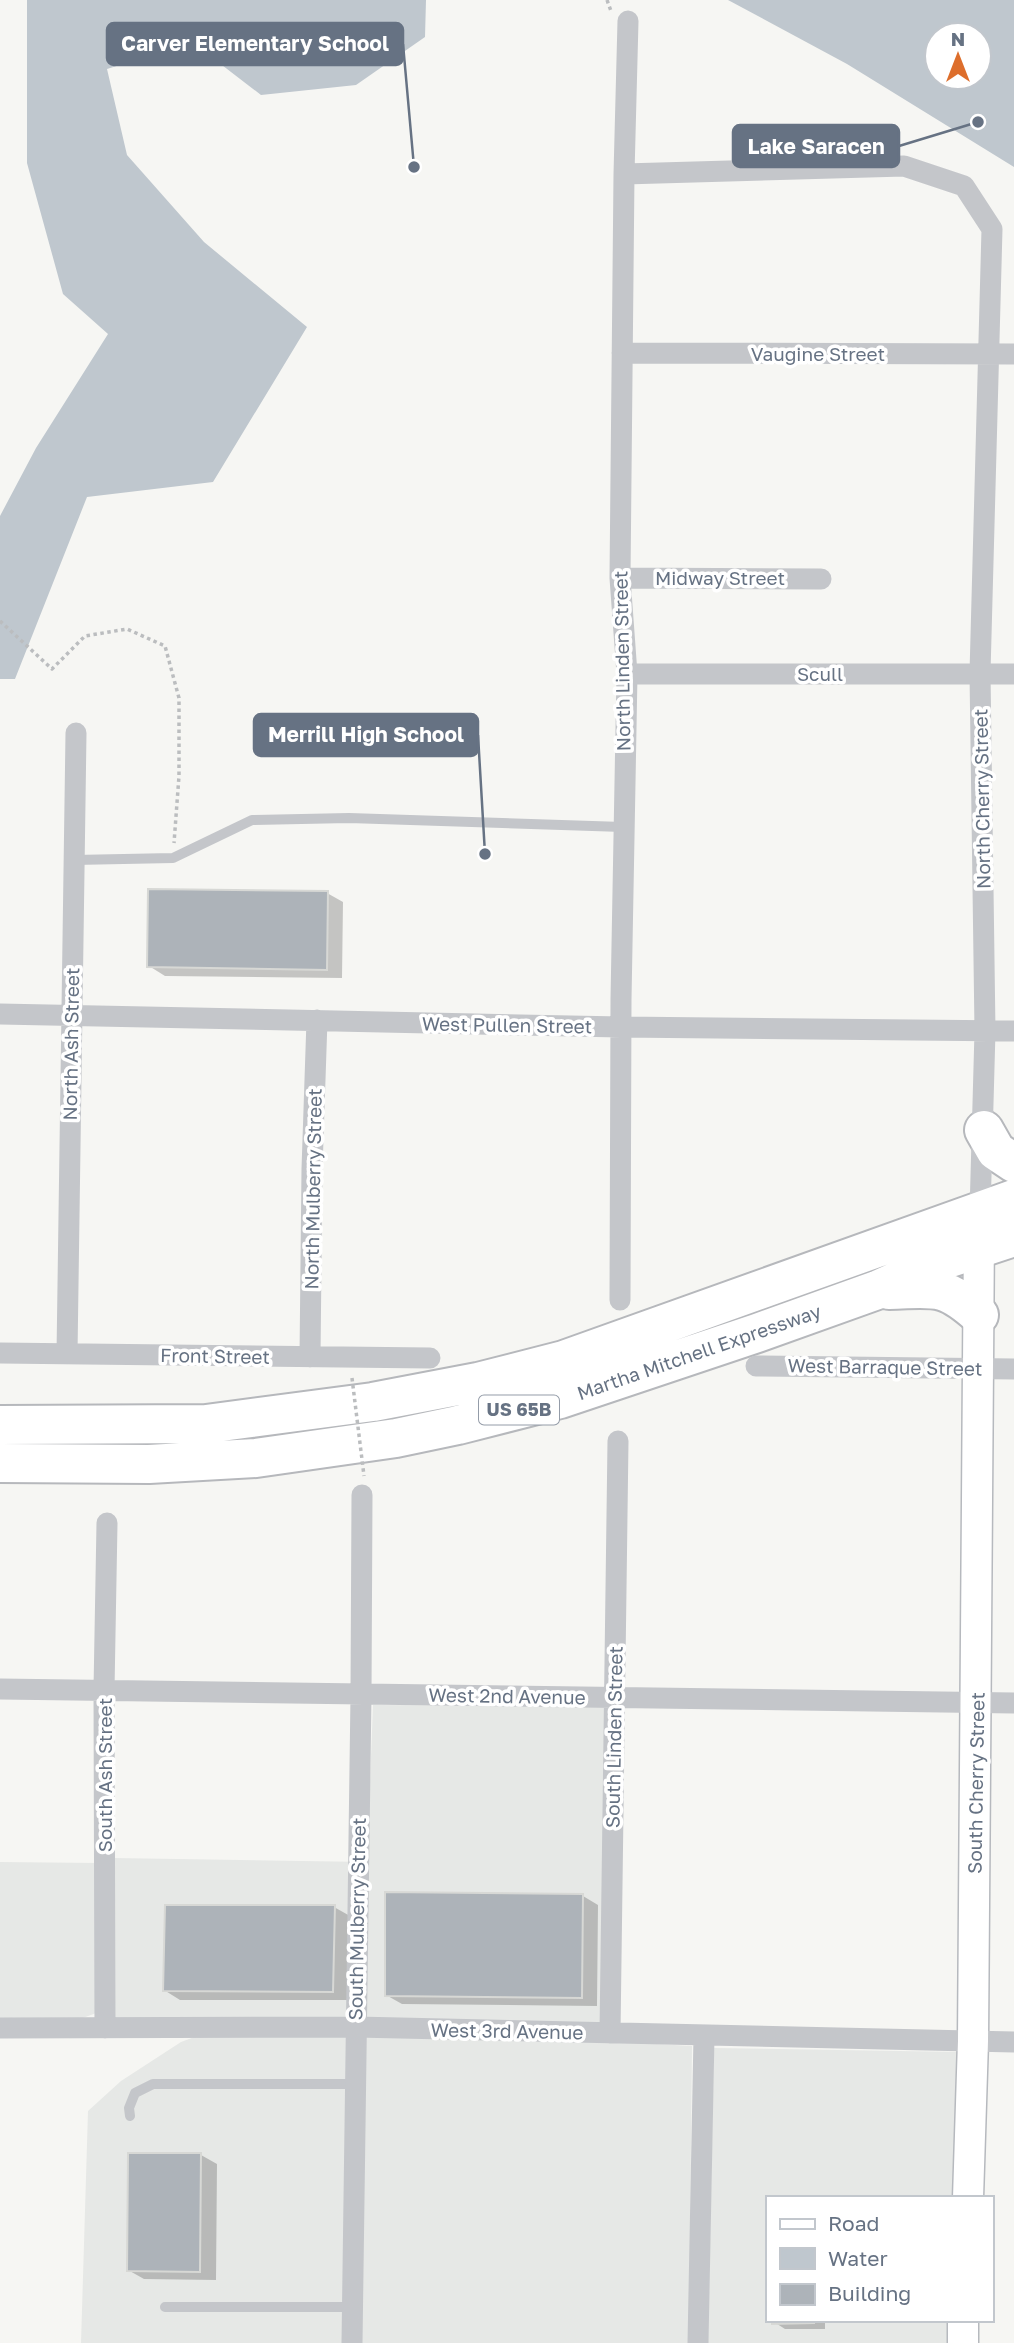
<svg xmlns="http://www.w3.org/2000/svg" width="1014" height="2343" font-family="'Golos Text',sans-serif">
<rect width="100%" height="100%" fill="#f6f6f3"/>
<path fill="#e6e8e6" d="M 373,1705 L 606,1706 L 603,2041 L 692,2046 L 689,2343 L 81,2343 L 88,2111 L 121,2081 L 181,2042 L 235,2022 L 113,2021 L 114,1858 L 367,1862 Z
M 0,1862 L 99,1863 L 99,2012 L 69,2023 L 0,2021 Z
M 714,2048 L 961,2052 L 958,2198 L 767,2198 L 767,2320 L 955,2320 L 955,2343 L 708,2343 Z"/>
<path fill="#bfc7ce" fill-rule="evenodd" d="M 27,0 L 426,0 L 425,37 L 356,85 L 261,95 L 192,42 L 107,69 L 127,155 L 204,242 L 307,327 L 213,482 L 87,497 L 15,679 L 0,679 L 0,516 L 36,448 L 108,334 L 63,294 L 27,163 Z
M 728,0 L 1014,0 L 1014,167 L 847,64 ZM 937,35 L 979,35 L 979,77 L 937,77 Z"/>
<path fill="#0003" d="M 327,893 L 343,902 L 342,978 L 165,976 L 149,966 Z
M 583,1896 L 598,1905 L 597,2006 L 402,2004 L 386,1995 Z
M 334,1907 L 350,1916 L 348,2000 L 180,2000 L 164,1990 Z
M 201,2155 L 217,2164 L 216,2280 L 144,2279 L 128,2270 Z
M 774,2320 L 825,2320 L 825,2329 L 785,2329 L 774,2322 Z"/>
<path fill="#adb3b9" stroke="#d7d8d5" stroke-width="2" d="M 148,889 L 328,891 L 327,970 L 147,967 Z
M 385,1892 L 583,1894 L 582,1998 L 385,1996 Z
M 165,1905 L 335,1905 L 333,1992 L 163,1991 Z
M 128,2153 L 201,2153 L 200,2272 L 127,2271 Z
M 772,2320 L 814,2320 L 814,2323 L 772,2324 Z"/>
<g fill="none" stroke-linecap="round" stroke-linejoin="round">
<g stroke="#b6b9be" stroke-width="33">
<path id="secondary" d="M 968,2198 L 973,2041 L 979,1229
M 963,2343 L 963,2320"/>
</g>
<g stroke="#b6b8bc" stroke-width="42">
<path id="highway" d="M 984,1130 L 996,1151 L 1014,1163
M 889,1290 C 935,1289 943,1283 979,1315
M 0,1425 L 206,1424 L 373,1402 L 478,1382 L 564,1360 L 1014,1199
M 0,1463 L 149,1464 L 256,1458 L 396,1438 L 458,1425 L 560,1399 L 757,1333 L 877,1290 L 941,1261 L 1014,1237"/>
</g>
<path stroke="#bbbdbf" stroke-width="3.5" stroke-dasharray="3.5 3.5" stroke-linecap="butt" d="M 607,0 L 611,11
M 0,621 L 52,669 L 85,636 L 127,629 L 165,646 L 179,698 L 179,776 L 174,843"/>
<path stroke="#c4c6ca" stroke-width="10" d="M 74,860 L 173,858 L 252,820 L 349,818 L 623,827
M 130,2116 L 129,2108 L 135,2093 L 153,2084 L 355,2084
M 165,2307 L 353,2307"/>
<path stroke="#c4c6ca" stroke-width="21" d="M 624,174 L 904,166 L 964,186 L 992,229 L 980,673 L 985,1031 L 980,1212
M 622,353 L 1014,354
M 620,578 L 821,579
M 627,674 L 1014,674
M 0,1014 L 621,1027 L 1014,1031
M 620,1300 L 621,1000 L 627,674 L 620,578 L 624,174 L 628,21
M 0,1353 L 430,1358
M 67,1354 L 76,733
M 310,1357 L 312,1169 L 317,1020
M 756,1366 L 1014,1369
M 0,1689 L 1014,1703
M 0,2028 L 356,2027 L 1014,2042
M 105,2028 L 104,1690 L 107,1523
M 610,2033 L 618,1441
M 352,2343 L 361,1695 L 362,1495
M 698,2343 L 704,2036"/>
<use href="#secondary" stroke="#fff" stroke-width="30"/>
<use href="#highway" stroke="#fff" stroke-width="38"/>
<path stroke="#bbbdbf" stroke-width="3.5" stroke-dasharray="3.5 3.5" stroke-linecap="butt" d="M 352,1378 L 364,1476"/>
</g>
<g text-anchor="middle" stroke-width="7" stroke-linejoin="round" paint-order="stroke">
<rect fill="#fff" stroke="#949ca8" stroke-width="2" x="479" y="1395.5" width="80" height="29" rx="5"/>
<g font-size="18" font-weight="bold" fill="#667283">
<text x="519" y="1416">US 65B</text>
</g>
<g font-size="19" fill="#667283" stroke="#fff">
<text x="818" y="361">Vaugine Street</text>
<text x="720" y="585">Midway Street</text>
<text transform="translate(622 661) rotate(-91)" y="7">North Linden Street</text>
<text x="820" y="681">Scull</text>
<text transform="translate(982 799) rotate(-91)" y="7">North Cherry Street</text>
<text transform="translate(507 1025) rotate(1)" y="7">West Pullen Street</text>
<text transform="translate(71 1044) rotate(-89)" y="7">North Ash Street</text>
<text transform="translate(313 1189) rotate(-89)" y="7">North Mulberry Street</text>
<text transform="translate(699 1352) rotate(-19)" y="7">Martha Mitchell Expressway</text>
<text transform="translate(215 1356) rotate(1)" y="7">Front Street</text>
<text transform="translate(885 1367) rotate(1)" y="7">West Barraque Street</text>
<text transform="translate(507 1696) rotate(1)" y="7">West 2nd Avenue</text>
<text transform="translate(614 1737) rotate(-89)" y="7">South Linden Street</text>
<text transform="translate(105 1775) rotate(-90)" y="7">South Ash Street</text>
<text transform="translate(976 1783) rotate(-89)" y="7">South Cherry Street</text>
<text transform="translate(357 1919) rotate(-89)" y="7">South Mulberry Street</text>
<text transform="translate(507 2031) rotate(1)" y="7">West 3rd Avenue</text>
</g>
</g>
<path fill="none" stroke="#667283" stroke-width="2.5" d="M414 167L403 44M978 122L899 146M485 854L478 735"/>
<g fill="#667283" stroke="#fff" stroke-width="2.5">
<circle cx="414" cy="167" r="7"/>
<circle cx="978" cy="122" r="7"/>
<circle cx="485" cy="854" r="7"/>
</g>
<g fill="#667283" stroke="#667283" stroke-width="2.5">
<rect x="107" y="23" width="296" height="42" rx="7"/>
<rect x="733" y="125" width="166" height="42" rx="7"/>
<rect x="254" y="714" width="224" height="42" rx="7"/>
</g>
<g font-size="21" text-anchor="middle" font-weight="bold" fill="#fff">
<text x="255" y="51">Carver Elementary School</text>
<text x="816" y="154">Lake Saracen</text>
<text x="366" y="742">Merrill High School</text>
</g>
<rect x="766" y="2196" width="228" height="126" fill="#ffffff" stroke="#c2c7cd" stroke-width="2"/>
<rect x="780" y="2219" width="35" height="10" fill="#ffffff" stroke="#c2c7cd" stroke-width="2"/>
<text x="828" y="2231" font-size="21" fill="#667283">Road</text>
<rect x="780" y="2248" width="35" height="21" fill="#bfc7ce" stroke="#c2c7cd" stroke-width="2"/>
<text x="828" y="2266" font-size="21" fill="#667283">Water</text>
<rect x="780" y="2284" width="35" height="21" fill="#adb3b9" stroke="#c2c7cd" stroke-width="2"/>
<text x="828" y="2301" font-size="21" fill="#667283">Building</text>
<g transform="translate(958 56)"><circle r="33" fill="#ffffff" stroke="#c2c7cd" stroke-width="2"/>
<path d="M0-5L12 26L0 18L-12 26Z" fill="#dd6e2c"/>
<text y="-10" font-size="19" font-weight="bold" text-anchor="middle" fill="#667283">N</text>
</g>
</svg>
